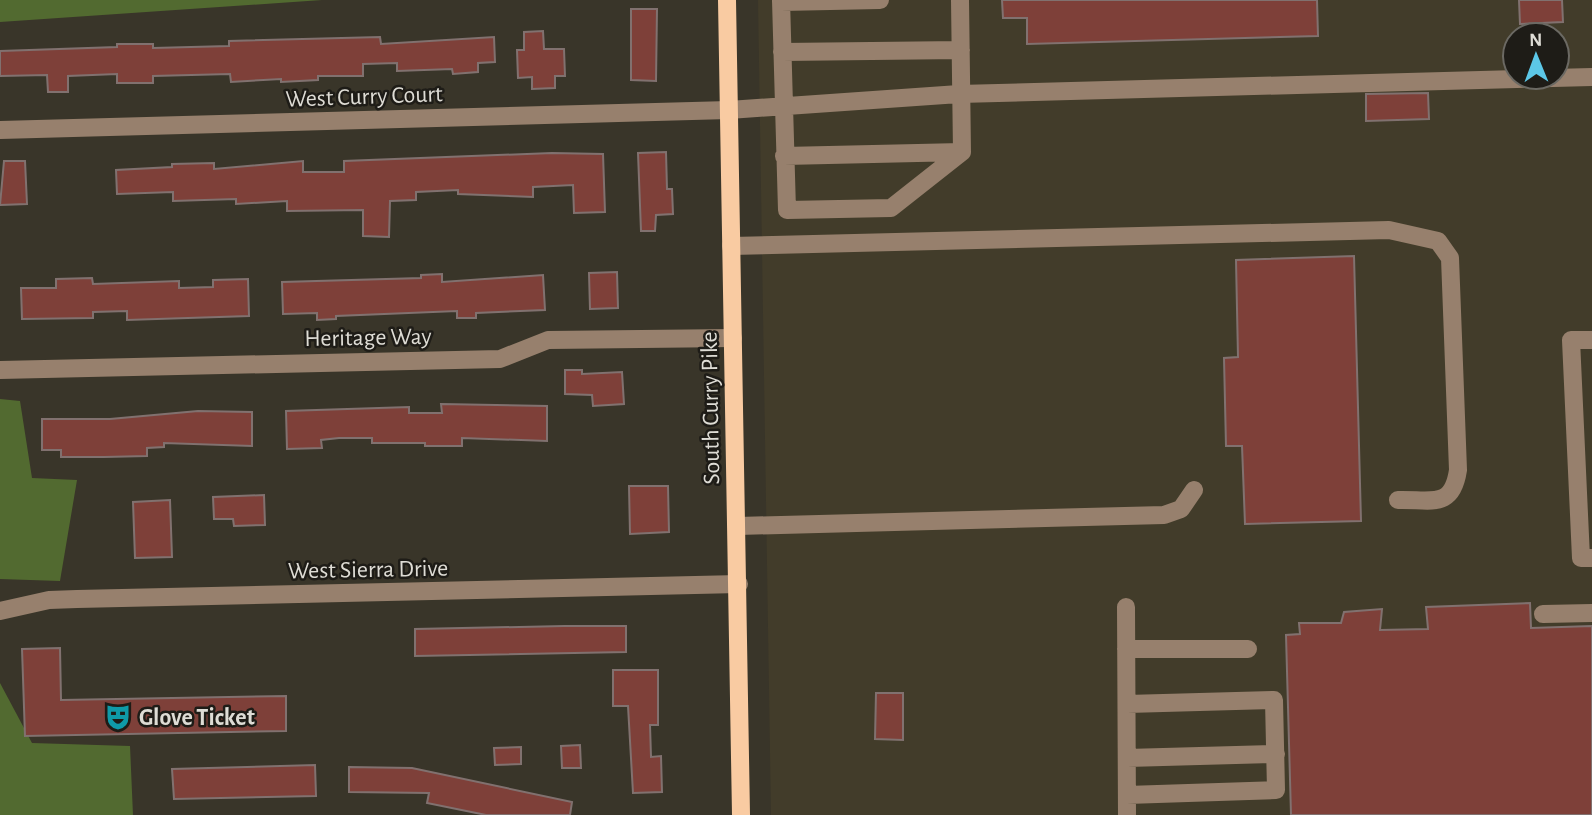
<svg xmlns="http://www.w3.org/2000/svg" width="1592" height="815" font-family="'Alegreya Sans',sans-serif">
<rect width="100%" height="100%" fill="#393529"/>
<path fill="#423c2a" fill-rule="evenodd" d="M 758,0 L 1592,0 L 1592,815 L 771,815 ZM 1515,35 L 1557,35 L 1557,77 L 1515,77 Z"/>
<path fill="#526a30" d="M 0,0 L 322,0 L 0,22 Z
M 0,399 L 20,401 L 32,478 L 77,480 L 60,581 L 0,579 Z
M 0,683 L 32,743 L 130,746 L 133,815 L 0,815 Z"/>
<path fill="#7e4039" stroke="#81716f" stroke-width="2" d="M 1002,0 L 1317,0 L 1318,36 L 1027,44 L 1027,18 L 1003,18 Z
M 1519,0 L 1562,0 L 1563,22 L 1520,24 Z
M 631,9 L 657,9 L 656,81 L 631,80 Z
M 543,31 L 544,49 L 564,49 L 565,76 L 555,76 L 555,88 L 532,89 L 532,77 L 518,78 L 517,50 L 524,50 L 524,32 Z
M 380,37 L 381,44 L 494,37 L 495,62 L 478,63 L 478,72 L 453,74 L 452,69 L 397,71 L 397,63 L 363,64 L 363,76 L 318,76 L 318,80 L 281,82 L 281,79 L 231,82 L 230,74 L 153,76 L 153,83 L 117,83 L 117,74 L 68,76 L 68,92 L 48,92 L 47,75 L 0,76 L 0,51 L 117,47 L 117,44 L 153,44 L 153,48 L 229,46 L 229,41 Z
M 1428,93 L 1429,119 L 1366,121 L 1366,94 Z
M 666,152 L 667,189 L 672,189 L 673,214 L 656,215 L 655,231 L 641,231 L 638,153 Z
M 552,153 L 603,154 L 605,212 L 574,213 L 573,185 L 533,187 L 533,197 L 458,194 L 458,190 L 416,192 L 416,200 L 390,201 L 389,237 L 363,236 L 363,210 L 287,211 L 287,201 L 236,204 L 236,199 L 173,201 L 173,192 L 117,194 L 116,170 L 172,167 L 172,164 L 214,163 L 214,169 L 303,161 L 303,172 L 344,172 L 344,161 Z
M 4,161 L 25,161 L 27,204 L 0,205 Z
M 1354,256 L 1361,521 L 1245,524 L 1242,446 L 1226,446 L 1224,358 L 1238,357 L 1236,260 Z
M 617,272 L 618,308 L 590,309 L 589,273 Z
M 442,274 L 442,282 L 543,275 L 545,310 L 476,313 L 476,318 L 457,318 L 457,311 L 336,316 L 336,319 L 317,320 L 317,313 L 283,314 L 282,282 L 421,278 L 421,275 Z
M 92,278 L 93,284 L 179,281 L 179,288 L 213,287 L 213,280 L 248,279 L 249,316 L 127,320 L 127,311 L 93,312 L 93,318 L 22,319 L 21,288 L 56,288 L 56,279 Z
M 565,370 L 582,370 L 582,374 L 622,372 L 624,404 L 593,406 L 592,395 L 565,394 Z
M 441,404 L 547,406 L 547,441 L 462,438 L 462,446 L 425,446 L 425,443 L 372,443 L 372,438 L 339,438 L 321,440 L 322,448 L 287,449 L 286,411 L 409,407 L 409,413 L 442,413 Z
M 198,411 L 252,412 L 252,446 L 164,443 L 164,447 L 147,448 L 147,456 L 104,457 L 61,457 L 61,450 L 42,450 L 42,419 L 110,419 Z
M 629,486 L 668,486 L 669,532 L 630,534 Z
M 264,495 L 265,525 L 234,526 L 233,519 L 214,519 L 213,497 Z
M 170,500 L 172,557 L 135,558 L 133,502 Z
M 1530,603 L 1531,628 L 1592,626 L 1592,815 L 1291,815 L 1286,635 L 1300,634 L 1299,623 L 1341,623 L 1344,612 L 1382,609 L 1380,630 L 1428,629 L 1426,607 Z
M 564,626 L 626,626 L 626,652 L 415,656 L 415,629 Z
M 60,648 L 61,700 L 286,696 L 286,731 L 25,736 L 22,649 Z
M 613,670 L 658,670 L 658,725 L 650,725 L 651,757 L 661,756 L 662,792 L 633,793 L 628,706 L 613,706 Z
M 876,693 L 903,693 L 903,740 L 875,739 Z
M 580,745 L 581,768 L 562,768 L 561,746 Z
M 521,747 L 521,764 L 495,765 L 494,748 Z
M 315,765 L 316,796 L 174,799 L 172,769 Z
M 349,767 L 412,768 L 572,802 L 570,815 L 486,815 L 427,803 L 429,793 L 349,792 Z"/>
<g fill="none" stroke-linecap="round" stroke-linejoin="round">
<path stroke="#97806d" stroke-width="18" d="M 781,0 L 787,210 L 891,208 L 962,152 L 960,0
M 781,2 L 880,0
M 782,52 L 961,50
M 0,130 L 729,110 L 959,94 L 1592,77
M 784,156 L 962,152
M 731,246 L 1389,230 L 1438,241 L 1450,258 L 1458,470 C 1452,510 1431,499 1398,500
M 1592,340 L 1571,340 L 1581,558 L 1592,558
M 0,370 L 500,359 L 548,340 L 733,338
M 738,526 L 1164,515 L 1181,509 L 1194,490
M 1126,607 L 1127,815
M 0,611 L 49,600 L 77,599 L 739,584
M 1543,614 L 1592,613
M 1126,649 L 1248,649
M 1127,704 L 1274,700 L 1276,790 L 1127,795
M 1127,758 L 1276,754"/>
<path stroke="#f9cba2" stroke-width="18" d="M 727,0 L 741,815"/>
</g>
<defs>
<g id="theatre-bare" transform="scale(2.1)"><path d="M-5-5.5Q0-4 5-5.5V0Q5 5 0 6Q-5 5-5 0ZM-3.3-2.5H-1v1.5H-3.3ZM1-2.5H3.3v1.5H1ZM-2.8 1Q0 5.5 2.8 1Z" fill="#0f9aa8" stroke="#1e1c17" stroke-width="2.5" paint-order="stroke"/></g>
</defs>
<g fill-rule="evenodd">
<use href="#theatre-bare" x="118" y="717"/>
</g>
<g text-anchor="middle" stroke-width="5" stroke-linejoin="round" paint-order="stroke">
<g font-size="24" fill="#dedcd5" stroke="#1e1c17">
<text transform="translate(364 96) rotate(-2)" y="8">West Curry Court</text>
<text transform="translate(368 337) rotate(-1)" y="8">Heritage Way</text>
<text transform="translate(710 408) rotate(-91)" y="8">South Curry Pike</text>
<text transform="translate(368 569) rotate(-1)" y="8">West Sierra Drive</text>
</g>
<g font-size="24" font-weight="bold" fill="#dedcd5" stroke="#1e1c17" text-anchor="start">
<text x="139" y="725">Glove Ticket</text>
</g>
</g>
<g transform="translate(1536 56) rotate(359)"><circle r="33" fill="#1e1c17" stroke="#6b6963" stroke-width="2"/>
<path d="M0-5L12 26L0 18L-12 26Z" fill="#5cc7e7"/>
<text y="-10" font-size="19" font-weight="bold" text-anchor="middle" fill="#dedcd5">N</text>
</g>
</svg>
